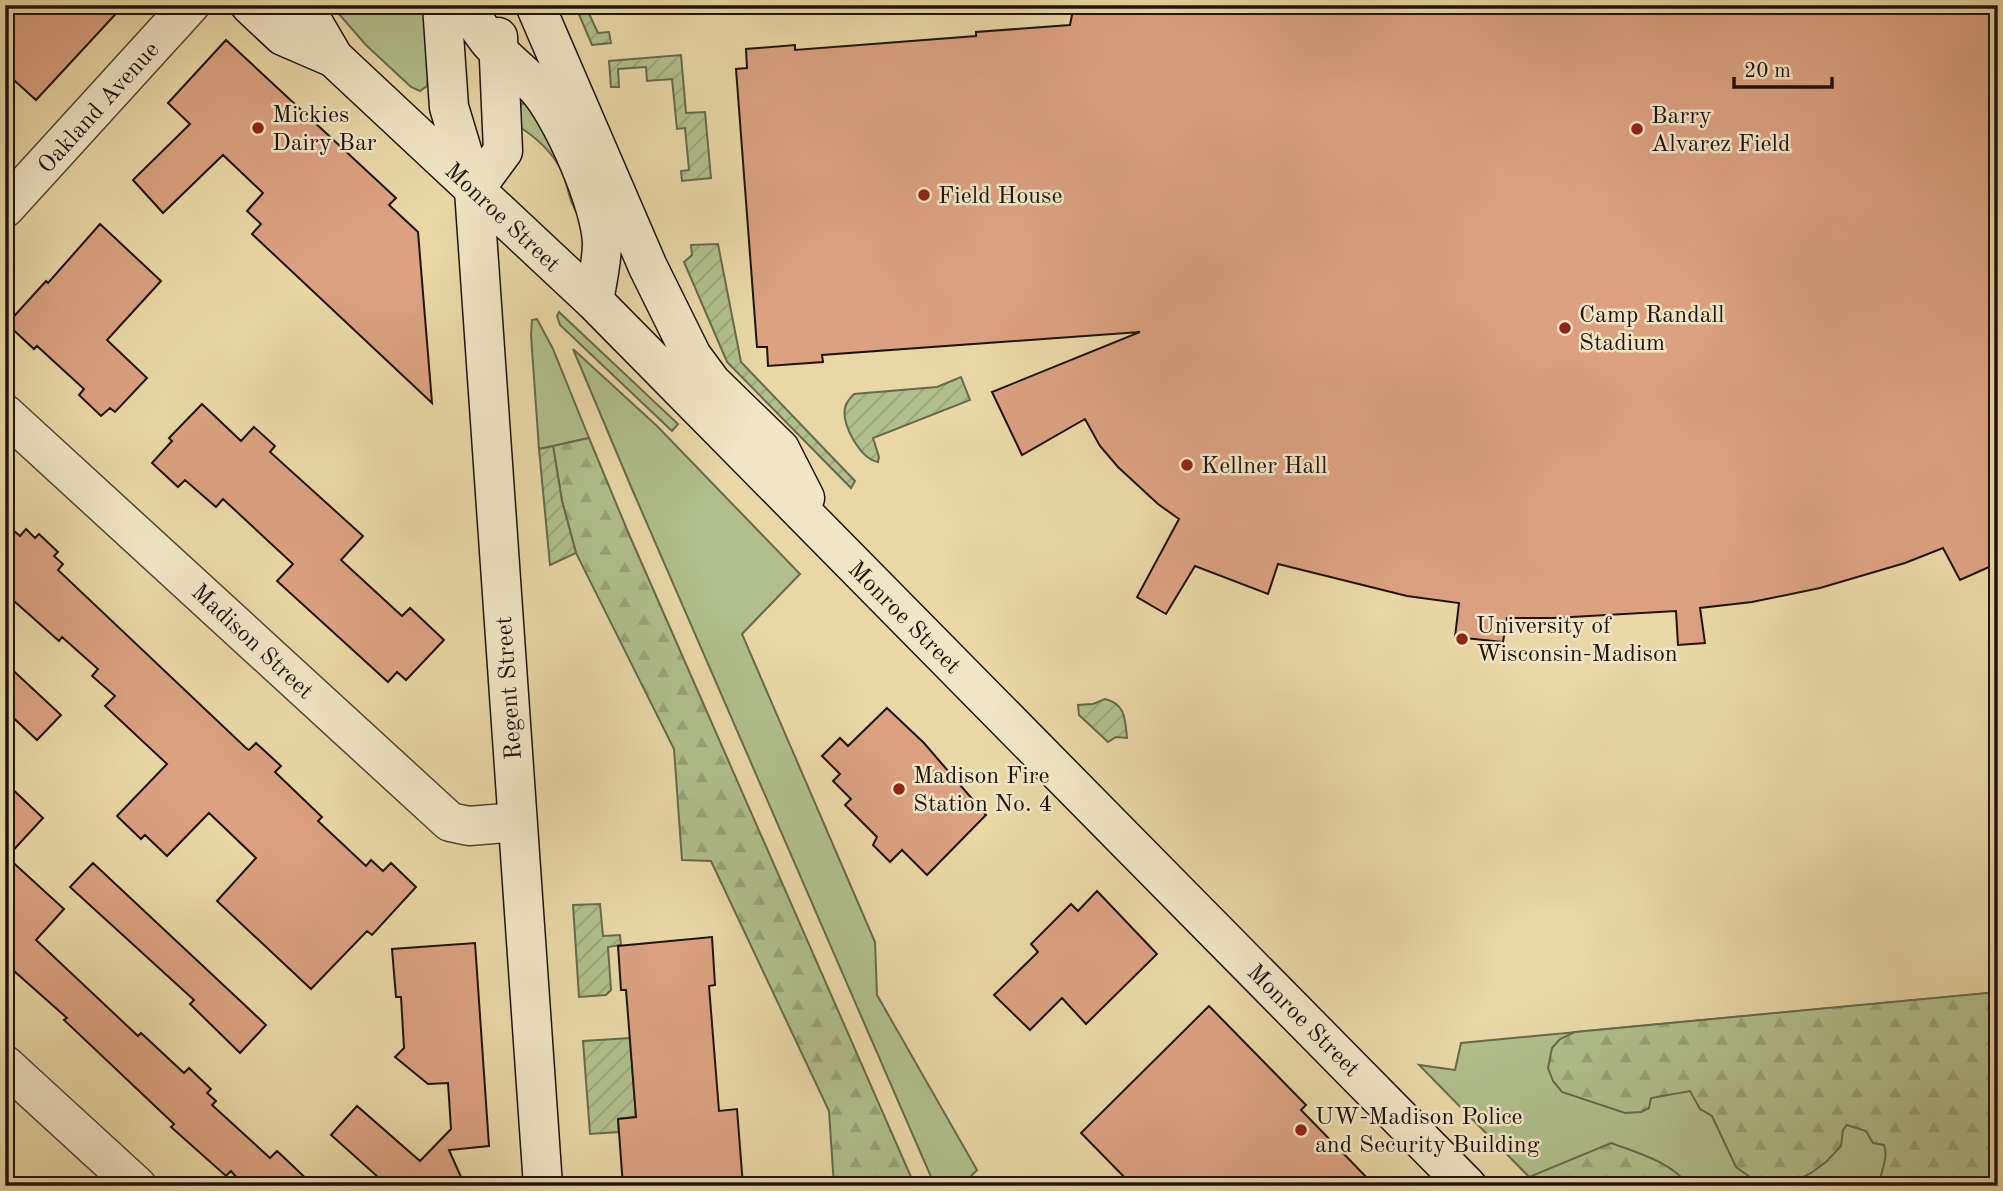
<svg xmlns="http://www.w3.org/2000/svg" width="2003" height="1191" font-family="'Old Standard TT',serif">
<defs>
<pattern id="forest-firs" width="22" height="20" patternUnits="userSpaceOnUse" patternTransform="scale(1.75)"><rect width="22" height="20" fill="#b0bf8b"/><path d="M5 1l3.5 6h-7zM16 11l3.5 6h-7z" fill="#97a377"/></pattern>
<pattern id="garden-furrows" width="10" height="10" patternUnits="userSpaceOnUse" patternTransform="scale(1.75)"><rect width="10" height="10" fill="#b0bf8b"/><path d="M-1 1l2-2M0 10L10 0M9 11l2-2" fill="none" stroke="#97a377"/></pattern>
</defs>
<rect width="100%" height="100%" fill="#e9d7a6"/>
<filter id="stains"><feTurbulence type="fractalNoise" baseFrequency=".00286" numOctaves="4"/><feColorMatrix values="0 0 0 0 .2 0 0 0 0 .09 0 0 0 0 .02 0 0 0 .5 -.17"/></filter>
<radialGradient id="worn" r=".72"><stop offset=".6" stop-color="#630" stop-opacity="0"/><stop offset="1" stop-color="#630" stop-opacity=".3"/></radialGradient>
<path fill="#b0bf8b" stroke="#68694c" stroke-width="2" d="M 331,5 L 423,5 L 429,74 L 427,86 L 420,91 L 411,87 L 366,45 Z
M 524,103 L 540,115 L 580,218 C 567,199 570,190 562,172 C 553,152 533,135 515,124 L 517,106 Z
M 559,312 L 678,424 L 672,431 L 560,325 L 557,316 Z
M 537,319 L 553,349 L 589,438 L 539,449 L 531,335 L 532,320 Z
M 573,349 L 657,426 L 800,574 L 742,634 L 875,942 L 877,995 L 977,1170 L 964,1183 L 965,1186 L 935,1186 L 632,489 Z
M 1998,992 L 1998,1186 L 1538,1186 L 1419,1065 L 1455,1070 L 1461,1043 Z"/>
<path fill="url(#forest-firs)" stroke="#68694c" stroke-width="2" d="M 589,438 L 628,532 L 915,1186 L 834,1186 L 829,1111 L 711,861 L 682,860 L 674,749 L 576,553 L 562,501 L 553,446 Z
M 1998,992 L 1998,1186 L 1879,1186 C 1880,1172 1889,1158 1884,1145 L 1873,1143 L 1866,1131 L 1847,1125 L 1843,1130 L 1841,1146 L 1826,1162 L 1811,1173 L 1794,1182 L 1757,1182 L 1736,1167 L 1712,1116 L 1700,1109 L 1690,1091 L 1651,1098 L 1649,1108 L 1641,1112 L 1625,1113 L 1562,1092 L 1553,1081 L 1548,1068 L 1552,1048 L 1560,1039 L 1575,1032 Z
M 1611,1143 C 1638,1153 1672,1162 1689,1186 L 1538,1186 L 1529,1177 Z"/>
<path fill="url(#garden-furrows)" stroke="#68694c" stroke-width="2" d="M 575,5 L 585,5 L 598,33 L 609,32 L 611,43 L 592,45 Z
M 681,55 L 686,113 L 705,112 L 711,178 L 682,181 L 681,171 L 689,170 L 685,128 L 677,129 L 672,79 L 647,81 L 646,67 L 618,69 L 619,87 L 611,87 L 609,61 Z
M 718,244 L 741,362 L 855,481 L 851,488 L 727,362 L 684,262 L 692,255 L 691,245 Z
M 961,377 L 970,400 L 873,438 L 879,457 L 878,462 C 861,459 841,425 845,408 C 846,402 850,398 854,394 L 937,387 Z
M 553,446 L 562,501 L 576,553 L 550,565 L 539,449 Z
M 1105,699 C 1126,704 1125,720 1127,738 L 1116,737 L 1108,742 L 1079,715 L 1078,705 L 1093,704 Z
M 600,904 L 603,936 L 620,935 L 621,945 L 608,947 L 611,990 L 606,995 L 579,997 L 573,905 Z
M 630,1038 L 636,1117 L 618,1119 L 619,1132 L 590,1134 L 583,1041 Z"/>
<path fill="#dba181" stroke="#1f130e" stroke-width="2" d="M 5,5 L 124,5 L 36,100 L 5,72 Z
M 1074,5 L 1998,5 L 1998,563 L 1960,580 L 1943,548 L 1905,563 L 1820,588 L 1752,602 L 1700,608 L 1705,643 L 1678,645 L 1676,611 L 1554,618 L 1507,618 L 1503,642 L 1455,637 L 1459,603 L 1407,596 L 1278,564 L 1268,594 L 1195,566 L 1166,614 L 1137,597 L 1179,519 L 1158,504 L 1118,467 L 1100,446 L 1085,419 L 1022,455 L 992,392 L 1140,332 L 822,355 L 823,362 L 768,366 L 767,347 L 757,347 L 736,69 L 747,68 L 746,49 L 795,45 L 795,50 L 976,36 L 976,32 L 1070,25 Z
M 226,40 L 396,198 L 389,205 L 418,232 L 432,403 L 252,234 L 261,224 L 247,211 L 263,193 L 223,155 L 163,213 L 133,180 L 190,124 L 168,103 Z
M 100,224 L 161,281 L 107,340 L 147,378 L 115,412 L 110,408 L 101,416 L 79,395 L 84,389 L 37,346 L 34,349 L 7,324 L 46,281 L 48,283 Z
M 202,404 L 241,441 L 254,427 L 275,446 L 270,452 L 363,536 L 341,560 L 402,616 L 410,608 L 444,640 L 406,680 L 397,672 L 388,682 L 277,581 L 293,564 L 223,499 L 216,507 L 185,480 L 178,487 L 152,463 L 172,441 L 169,438 Z
M 5,523 L 20,536 L 26,529 L 35,538 L 39,534 L 58,552 L 54,556 L 63,564 L 58,570 L 246,748 L 249,750 L 256,743 L 281,766 L 275,772 L 322,817 L 318,821 L 366,866 L 371,860 L 383,871 L 391,863 L 416,887 L 372,935 L 367,931 L 311,989 L 217,901 L 256,858 L 209,813 L 167,856 L 145,835 L 141,839 L 117,816 L 167,764 L 105,706 L 115,696 L 92,676 L 98,669 L 62,637 L 59,641 L 5,593 Z
M 5,663 L 61,715 L 37,740 L 5,710 Z
M 887,708 L 924,743 L 986,815 L 927,875 L 902,850 L 890,862 L 873,845 L 877,837 L 845,805 L 851,799 L 833,781 L 840,774 L 822,756 L 840,738 L 848,746 Z
M 5,782 L 43,818 L 7,857 L 64,909 L 36,940 L 138,1036 L 141,1033 L 184,1073 L 189,1068 L 211,1089 L 207,1093 L 216,1101 L 212,1105 L 270,1158 L 277,1151 L 314,1186 L 244,1186 L 231,1171 L 226,1176 L 171,1127 L 174,1124 L 64,1020 L 67,1018 L 5,963 Z
M 93,863 L 266,1025 L 240,1053 L 190,1004 L 194,1000 L 70,887 Z
M 1097,891 L 1157,954 L 1086,1024 L 1062,998 L 1030,1030 L 994,995 L 1038,952 L 1031,944 L 1071,904 L 1078,911 Z
M 712,937 L 715,985 L 709,986 L 719,1111 L 737,1109 L 743,1186 L 623,1186 L 618,1119 L 636,1117 L 626,990 L 621,990 L 618,946 Z
M 475,943 L 489,1146 L 449,1150 L 465,1186 L 388,1186 L 331,1135 L 357,1106 L 420,1161 L 451,1129 L 448,1083 L 428,1084 L 395,1057 L 404,1048 L 401,997 L 396,997 L 392,949 Z
M 1209,1006 L 1306,1105 L 1301,1110 L 1375,1186 L 1133,1186 L 1081,1133 Z"/>
<g fill="none" stroke-linecap="round" stroke-linejoin="round">
<g stroke="#524434" stroke-width="41">
<path id="street" d="M 5,208 L 190,5
M 5,414 L 450,822 L 469,826 L 517,822
M 5,1065 L 137,1186"/>
</g>
<g stroke="#1f130e" stroke-width="41">
<path id="secondary" d="M 250,5 L 283,36 L 334,58
M 303,5 L 334,58 L 594,301 L 1467,1186
M 442,5 L 449,107 L 474,190 L 543,1186
M 471,5 C 476,40 514,63 536,87 C 562,115 601,205 602,243 C 602,262 597,282 594,301
M 535,5 L 648,267 L 692,356 L 712,383 L 780,449 L 805,498
M 474,190 L 503,151 L 498,37"/>
</g>
<use href="#street" stroke="#f1e5c5" stroke-width="38"/>
<use href="#secondary" stroke="#f1e5c5" stroke-width="38"/>
</g>
<g fill="#8f2418" stroke="#f1e5c5" stroke-width="2.5">
<circle cx="258" cy="128" r="7"/>
<circle cx="1637" cy="129" r="7"/>
<circle cx="924" cy="195" r="7"/>
<circle cx="1565" cy="328" r="7"/>
<circle cx="1187" cy="465" r="7"/>
<circle cx="1462" cy="639" r="7"/>
<circle cx="899" cy="789" r="7"/>
<circle cx="1301" cy="1130" r="7"/>
</g>
<g text-anchor="middle" stroke-width="5" stroke-linejoin="round" paint-order="stroke">
<g font-size="24" fill="#1f130e" stroke="#f1e5c5">
<text transform="translate(98 107) rotate(-48)" y="8">Oakland Avenue</text>
<text transform="translate(503 217) rotate(43)" y="8">Monroe Street</text>
<text transform="translate(905 617) rotate(45)" y="8">Monroe Street</text>
<text transform="translate(253 641) rotate(43)" y="8">Madison Street</text>
<text transform="translate(508 688) rotate(-94)" y="8">Regent Street</text>
<text transform="translate(1304 1020) rotate(45)" y="8">Monroe Street</text>
</g>
<g font-size="24" fill="#1f130e" stroke="#f1e5c5" text-anchor="start">
<text x="272" y="122">Mickies<tspan x="272" dy="28">Dairy Bar</tspan></text>
<text x="1651" y="123">Barry<tspan x="1651" dy="28">Alvarez Field</tspan></text>
<text x="938" y="203">Field House</text>
<text x="1579" y="322">Camp Randall<tspan x="1579" dy="28">Stadium</tspan></text>
<text x="1201" y="473">Kellner Hall</text>
<text x="1476" y="633">University of<tspan x="1476" dy="28">Wisconsin-Madison</tspan></text>
<text x="913" y="783">Madison Fire<tspan x="913" dy="28">Station No. 4</tspan></text>
<text x="1315" y="1124">UW-Madison Police<tspan x="1315" dy="28">and Security Building</tspan></text>
</g>
</g>
<rect width="2003" height="1191" fill="none" stroke="#e9d7a6" stroke-width="28"/>
<rect x="7" y="7" width="1989" height="1177" fill="none" stroke="#1f130e" stroke-width="3.5"/>
<rect x="14" y="14" width="1975" height="1163" fill="none" stroke="#1f130e" stroke-width="2"/>
<path d="M1734 77v10h98v-10" fill="none" stroke="#1f130e" stroke-width="3.5"/>
<text x="1744" y="77" font-size="21" fill="#1f130e" stroke="#f1e5c5" stroke-width="5" paint-order="stroke">20 m</text>
<rect width="100%" height="100%" filter="url(#stains)"/>
<rect width="100%" height="100%" fill="url(#worn)"/>
</svg>
